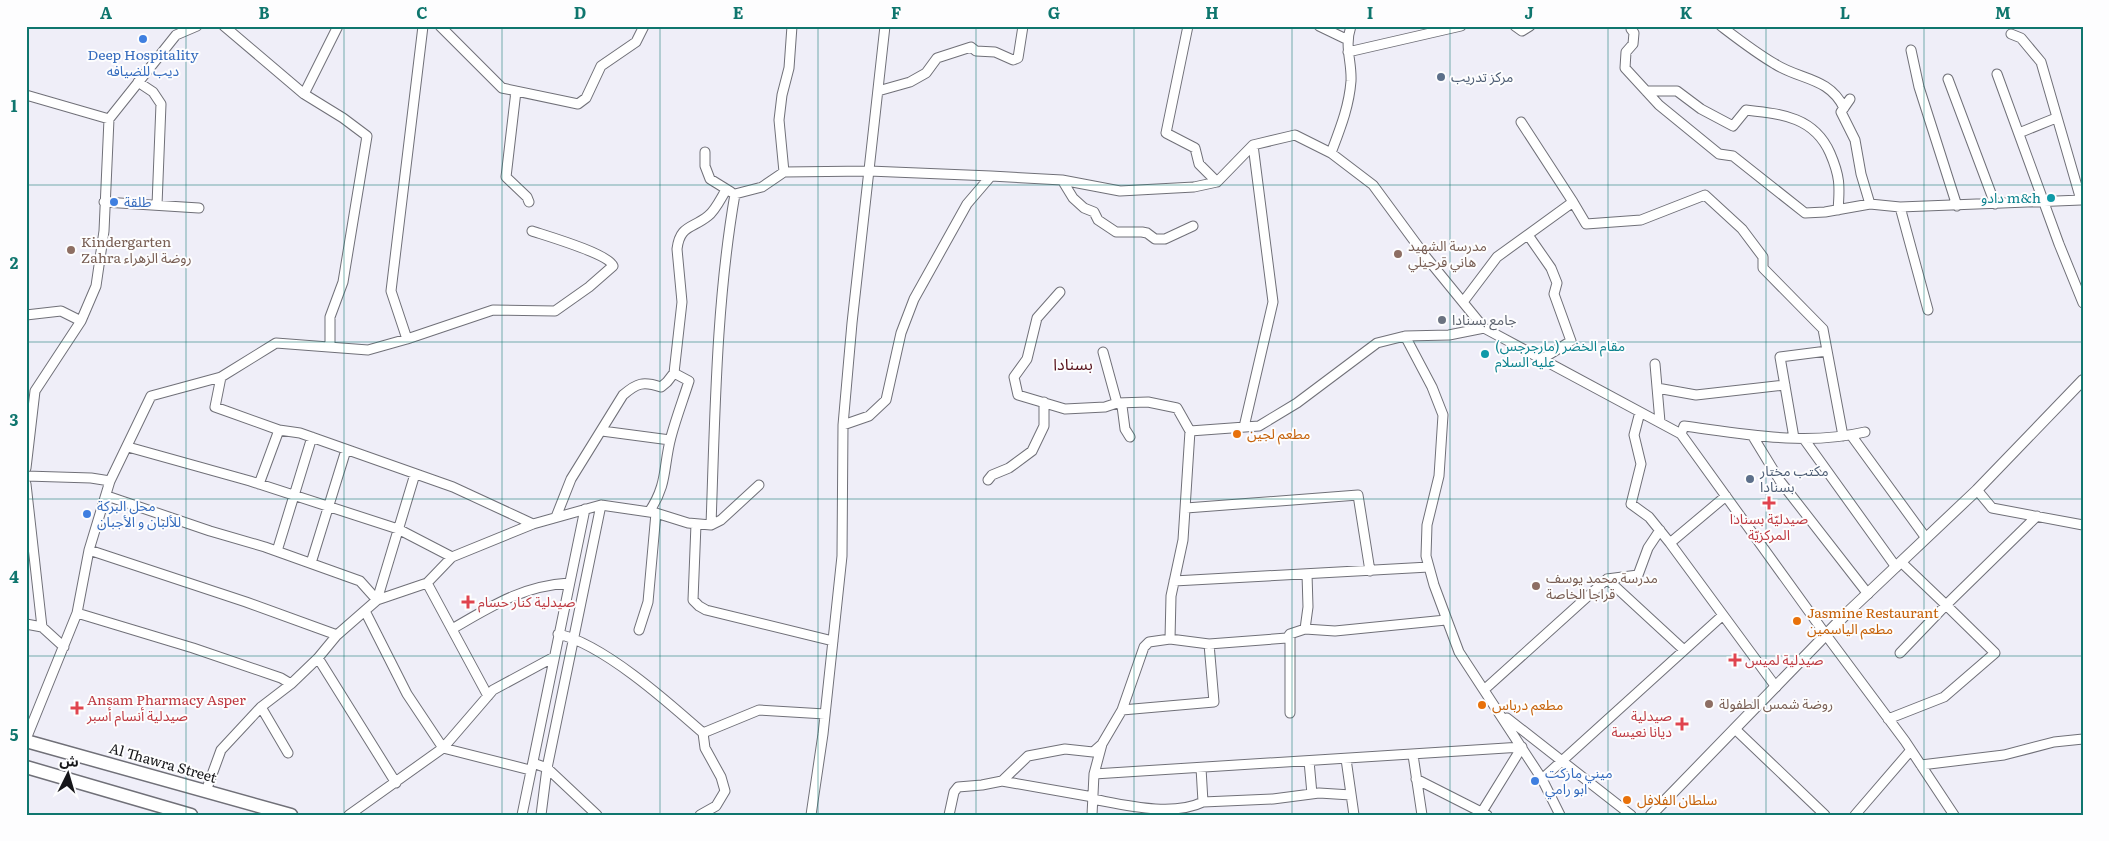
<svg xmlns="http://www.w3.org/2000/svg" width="2109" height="841" font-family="Literata,'Noto Sans Arabic',serif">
<rect width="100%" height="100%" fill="#efeef8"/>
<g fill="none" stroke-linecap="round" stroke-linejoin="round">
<g stroke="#707078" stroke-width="11">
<path id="minor" d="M 224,26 L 304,94 L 343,118 L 367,136 L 343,282 L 330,317 L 330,347
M 440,26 L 502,88 L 578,104 L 586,98 L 601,66 L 636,42 L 644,26
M 1188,26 L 1166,133 L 1195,148 L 1199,164 L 1217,182 L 1253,145 L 1295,135 L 1331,153 L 1373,185 L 1426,257 L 1484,328 L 1681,434 L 1826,635 L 1905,741 L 1954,815
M 1319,26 L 1346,39
M 1515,26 L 1522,31 L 1530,26
M 1721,26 C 1738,39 1756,53 1775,64 C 1800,80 1829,77 1844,108
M 1631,29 L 1634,33 L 1633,44 L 1626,52 L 1625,68 L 1659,105 L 1719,154 L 1733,156 L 1805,213 L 1825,212 L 1870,204 L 1900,207 L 2081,200 L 2041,62 L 2021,38 L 2011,34
M 1911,50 L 1919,87 L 1957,206
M 1348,52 L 1461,26
M 1997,74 L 2059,244 L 2083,303
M 1948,79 L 1995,204
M 138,82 L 153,92 L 161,104 L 157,205
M 516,91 L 506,177 L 527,197 L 529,202
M 878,91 L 910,82 L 926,73 L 937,58 L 971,47 L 976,51 L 995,52 L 1013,60 L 1018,58 L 1023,26
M 1646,91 L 1677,91 L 1701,109 L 1733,126 L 1746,110 C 1782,114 1814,117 1830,153 C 1840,176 1840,186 1838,210
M 304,94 L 338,26
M 26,95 L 109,119
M 1850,99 L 1841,112 L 1855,140 L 1861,174 L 1870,204
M 2019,133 L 2056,118
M 705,152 L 705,166 L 710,179 L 731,192
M 1331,153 C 1340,129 1349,107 1351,81 C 1352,61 1344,47 1351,26
M 784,172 L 779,120 L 782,95 L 789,68 L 792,26
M 1062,180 L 1073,198 L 1084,208 L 1094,212 L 1098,220 L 1116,232 L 1142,232 L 1147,233 L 1155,239 L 1165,239 L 1193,226
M 104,202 L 199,208
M 1573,202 L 1586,224 L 1641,220 L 1705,195 L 1742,229 L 1763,257 L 1763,268 L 1823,329 L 1843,436
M 1900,207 L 1928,310
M 1528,235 L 1551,268 L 1557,283 L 1554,294 L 1571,341 L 1542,359
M 1060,292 L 1037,318 L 1027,359 L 1014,377 L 1018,395 L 1065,409 L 1105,407 L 1117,403 L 1122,406 L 1125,429 L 1130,437
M 1463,302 L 1497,257 L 1573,202 L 1521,122
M 26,315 L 61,311 L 81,321
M 1405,336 L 1432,387 L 1443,415 L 1439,476 L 1427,525 L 1426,556 L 1434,585 L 1459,652 L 1542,779 L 1560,815
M 407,339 L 391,291 L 423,26
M 1655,364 L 1660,422
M 221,377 L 215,407 L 279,430 L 300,433 L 453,487 L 533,524
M 1657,388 L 1696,395 L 1785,385
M 1640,412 L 1634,435 L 1641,464 L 1631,504 L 1649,517 L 1670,543
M 843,425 L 869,416 L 886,400 L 901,333 L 914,299 L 967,204 L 991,176 L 1062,180 L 1120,191 L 1194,187 L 1217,182
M 1244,427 L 1273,302 L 1253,145
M 602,431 L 670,440
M 1190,431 L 1259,426 L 1297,403 L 1377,343 L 1405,336 L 1449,335 L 1484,328
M 1681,434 L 1684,426 C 1744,434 1805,446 1865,432
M 1752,435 L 1780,481 L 1868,594
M 1851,435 L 1926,538
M 1794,438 L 1780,357 L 1827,351
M 1804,439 L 1896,567
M 128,447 L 250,481 L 398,529 L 452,557
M 26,468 L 35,391 L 81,321 L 96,286 L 104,231 L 109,119 L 176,35 L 197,26
M 26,476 L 91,478 L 110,481
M 988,480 L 992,475 L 1009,468 L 1032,451 L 1044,426 L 1044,402
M 26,484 L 42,627 L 64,647
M 259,484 L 279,430
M 1977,490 L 1992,508 L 2083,525
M 107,496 L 210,531 L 265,547 L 360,581 L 377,600
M 1726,496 L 1670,543 L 1776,687
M 1186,508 L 1358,495 L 1370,571
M 649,512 C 668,484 663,467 671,437 C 676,418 683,400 689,381 L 674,373
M 556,517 L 571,479 L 623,395 C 637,383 643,381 661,387 L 667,382 L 674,373 L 682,302 L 677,249 C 680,225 692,229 708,216 C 715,211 721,198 726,190
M 696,524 L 693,600 L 699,606 L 706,610 L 833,641
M 711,525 C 715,415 716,303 735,194 L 762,187 L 784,172 L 869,171 L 991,176
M 89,550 L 246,602 L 337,635
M 277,551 L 312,437
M 1901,562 L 1946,605 L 2037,516
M 311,563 L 346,450
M 1607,579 L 1638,575 L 1648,548 L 1660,530
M 1174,581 L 1429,567
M 427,583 L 488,696
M 377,600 L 415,474
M 365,611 L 407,694 L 443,748 L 530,770
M 77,613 L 193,648 L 281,678 L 291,684
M 26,624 L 42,627
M 452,629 C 492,606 522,586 569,583
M 1305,629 L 1308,607 L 1307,574
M 639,630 L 648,602 L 656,513
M 558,634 C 603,644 668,702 703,733 L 759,710 L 825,714
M 1170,639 L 1209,644 L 1287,638 L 1290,634 L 1305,629 L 1335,631 L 1446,620
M 318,658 L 396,783
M 1485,689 L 1607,579 L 1684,650
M 261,707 L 288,753
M 1122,710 L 1214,702 L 1209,644
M 1290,713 L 1290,634
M 1507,718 L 1631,815
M 1888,719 L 1944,697 L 1995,653 L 1946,605 L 1900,653
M 1735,729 L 1825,815
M 26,739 L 77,613 L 89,550 L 110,481 L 151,396 L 221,377 L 276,343 L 368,350 L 407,339 L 493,310 L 555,311 L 589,287 L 613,266 C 609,254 547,236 532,231
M 1413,755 L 1422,815
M 1346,759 L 1354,815
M 1309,761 L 1312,794
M 533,763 L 547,768 L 597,815
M 1921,765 L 2004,755 L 2054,742 L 2083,739
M 1094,774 L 1522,747
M 1416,779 L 1487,815
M 1542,779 L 1723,615
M 1002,781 L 1093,797
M 206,791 L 221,750 L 261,707 L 291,684 L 318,658 L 337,635 L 377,600 L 427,583 L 452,557 L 533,524 L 601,505 L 656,513 L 688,523 L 711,525 L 721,520 L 759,485
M 1092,799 C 1125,805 1172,817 1203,802 L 1201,768
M 1203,802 L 1273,799 L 1319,793 L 1351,795
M 349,815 L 443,748 L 493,690 L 554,657
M 522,815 L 585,509
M 541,815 L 547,768 L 601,505
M 700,815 L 716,806 L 725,791 L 721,777 L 705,748 L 703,733
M 811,815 L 823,734 L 842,556 L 843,425 L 852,323 L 885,26
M 949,815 L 954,792 L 958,787 L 982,785 L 1002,781 L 1028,756 L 1065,749 L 1093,752 L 1102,744
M 1092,815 L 1094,774 L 1102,744 L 1122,710 L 1144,647 L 1149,642 L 1170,639 L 1171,596 L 1183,540 L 1190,431 L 1177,408 L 1148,402 L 1117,403 L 1103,352
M 1480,815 L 1522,747
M 1855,815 L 1911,750"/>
</g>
<g stroke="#707078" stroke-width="12">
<path id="tertiary" d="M 1651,815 L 1847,613 L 1977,490 L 2083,380"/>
</g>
<g stroke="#707078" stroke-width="15">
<path id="secondary" d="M 26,741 L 291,815
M 26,767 L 191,815"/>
</g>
<use href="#minor" stroke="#fff" stroke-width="9"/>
<use href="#tertiary" stroke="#fff" stroke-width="10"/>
<use href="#secondary" stroke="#fff" stroke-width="12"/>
</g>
<path fill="none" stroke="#0f766e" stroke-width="1" stroke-opacity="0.55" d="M 186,26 L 186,815M 344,26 L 344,815M 502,26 L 502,815M 660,26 L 660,815M 818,26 L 818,815M 976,26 L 976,815M 1134,26 L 1134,815M 1292,26 L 1292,815M 1450,26 L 1450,815M 1608,26 L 1608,815M 1766,26 L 1766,815M 1924,26 L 1924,815M 26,185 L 2083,185M 26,342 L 2083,342M 26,499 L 2083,499M 26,656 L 2083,656"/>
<g fill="#3f7fe0" stroke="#fdfdfe" stroke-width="2">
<circle cx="143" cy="39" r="5"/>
<circle cx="114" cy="202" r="5"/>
<circle cx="87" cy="514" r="5"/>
<circle cx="1535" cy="781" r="5"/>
</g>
<g fill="#5c6f8a" stroke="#fdfdfe" stroke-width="2">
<circle cx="1441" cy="77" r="5"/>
<circle cx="1750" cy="479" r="5"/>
</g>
<g fill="#0f9aa8" stroke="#fdfdfe" stroke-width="2">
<circle cx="2051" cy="198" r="5"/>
<circle cx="1485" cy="354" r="5"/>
</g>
<g fill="#8d6e63" stroke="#fdfdfe" stroke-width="2">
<circle cx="71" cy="250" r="5"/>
<circle cx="1398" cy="254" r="5"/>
<circle cx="1536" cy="586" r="5"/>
<circle cx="1709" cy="704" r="5"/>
</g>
<circle fill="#6b7280" stroke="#fdfdfe" stroke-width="2" cx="1442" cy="320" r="5"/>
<g fill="#e8710a" stroke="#fdfdfe" stroke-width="2">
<circle cx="1237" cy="434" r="5"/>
<circle cx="1797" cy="621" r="5"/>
<circle cx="1482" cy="705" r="5"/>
<circle cx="1627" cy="800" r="5"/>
</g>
<g fill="#e0444e" stroke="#fdfdfe" stroke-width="2">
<path d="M1766.5 495.5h5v5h5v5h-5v5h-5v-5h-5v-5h5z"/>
<path d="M465.5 594.5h5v5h5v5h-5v5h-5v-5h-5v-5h5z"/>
<path d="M1732.5 652.5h5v5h5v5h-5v5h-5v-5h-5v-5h5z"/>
<path d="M74.5 700.5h5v5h5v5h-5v5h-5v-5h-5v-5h5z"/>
<path d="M1679.5 716.5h5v5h5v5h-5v5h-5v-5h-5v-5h5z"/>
</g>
<g text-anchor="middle" stroke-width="4" stroke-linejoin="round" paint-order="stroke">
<g font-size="14" fill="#366cbe" stroke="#fdfdfe" text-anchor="start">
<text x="143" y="60" text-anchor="middle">Deep Hospitality<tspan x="143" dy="16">ديب للضيافه</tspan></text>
<text x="124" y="207">طلقة</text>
<text x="97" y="511">محل البركة<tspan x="97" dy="16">للألبان و الأجبان</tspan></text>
<text x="1545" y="778">ميني ماركت<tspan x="1545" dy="16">ابو رامي</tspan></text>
</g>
<g font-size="14" fill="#4e5e75" stroke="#fdfdfe" text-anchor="start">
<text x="1451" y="82">مركز تدريب</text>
<text x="1760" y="476">مكتب مختار<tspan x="1760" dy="16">بسنادا</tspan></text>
</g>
<g font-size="14" fill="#0d838f" stroke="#fdfdfe" text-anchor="end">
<text x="2041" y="203">دادو m&amp;h</text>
<text x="1495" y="351" text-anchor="start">مقام الخضر (مارجرجس)<tspan x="1495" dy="16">عليه السلام</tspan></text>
</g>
<g font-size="14" fill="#785e54" stroke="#fdfdfe" text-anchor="start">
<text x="81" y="247">Kindergarten<tspan x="81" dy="16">Zahra روضة الزهراء</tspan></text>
<text x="1408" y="251">مدرسة الشهيد<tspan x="1408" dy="16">هاني قرحيلي</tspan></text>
<text x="1546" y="583">مدرسة محمد يوسف<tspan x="1546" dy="16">قراجا الخاصة</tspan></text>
<text x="1719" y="709">روضة شمس الطفولة</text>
</g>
<g font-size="14" fill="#5b616d" stroke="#fdfdfe" text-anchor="start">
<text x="1452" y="325">جامع بسنادا</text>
</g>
<g font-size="14" fill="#c56008" stroke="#fdfdfe" text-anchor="start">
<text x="1247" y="439">مطعم لجين</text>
<text x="1807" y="618">Jasmine Restaurant<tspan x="1807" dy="16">مطعم الياسمين</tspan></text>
<text x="1492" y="710">مطعم درباس</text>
<text x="1637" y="805">سلطان الفلافل</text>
</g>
<g font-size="14" fill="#be3a42" stroke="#fdfdfe" text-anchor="start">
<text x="1769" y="524" text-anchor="middle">صيدليّة بسنادا<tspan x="1769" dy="16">المركزيّة</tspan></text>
<text x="478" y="607">صيدلية كنار حسام</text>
<text x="1745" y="665">صيدلية لميس</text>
<text x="87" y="705">Ansam Pharmacy Asper<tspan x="87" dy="16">صيدلية أنسام أسبر</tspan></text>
<text x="1672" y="721" text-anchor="end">صيدلية<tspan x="1672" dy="16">ديانا نعيسة</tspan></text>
</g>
<g font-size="14" fill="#161619" stroke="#fdfdfe">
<text transform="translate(163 763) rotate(16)" y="5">Al Thawra Street</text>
</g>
<g font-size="16" fill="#57111b" stroke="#fdfdfe">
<text x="1073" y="370">بسنادا</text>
</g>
</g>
<rect width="2109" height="841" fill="none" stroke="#fdfdfe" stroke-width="55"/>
<g transform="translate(68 774) rotate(5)" stroke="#fdfdfe" stroke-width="4" paint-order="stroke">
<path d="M0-4L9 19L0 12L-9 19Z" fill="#161619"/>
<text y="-8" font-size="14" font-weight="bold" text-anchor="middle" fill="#161619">ش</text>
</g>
<rect x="28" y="28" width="2054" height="786" fill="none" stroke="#0f766e" stroke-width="2"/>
<g font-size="16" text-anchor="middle" font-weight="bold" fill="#0f766e">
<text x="106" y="19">A</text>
<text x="264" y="19">B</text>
<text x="422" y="19">C</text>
<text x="580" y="19">D</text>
<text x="738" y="19">E</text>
<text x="896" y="19">F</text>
<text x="1054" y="19">G</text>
<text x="1212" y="19">H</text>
<text x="1370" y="19">I</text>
<text x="1529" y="19">J</text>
<text x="1686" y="19">K</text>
<text x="1845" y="19">L</text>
<text x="2003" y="19">M</text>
<text x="14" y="112">1</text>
<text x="14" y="269">2</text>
<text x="14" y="426">3</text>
<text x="14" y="583">4</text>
<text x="14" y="741">5</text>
</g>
</svg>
